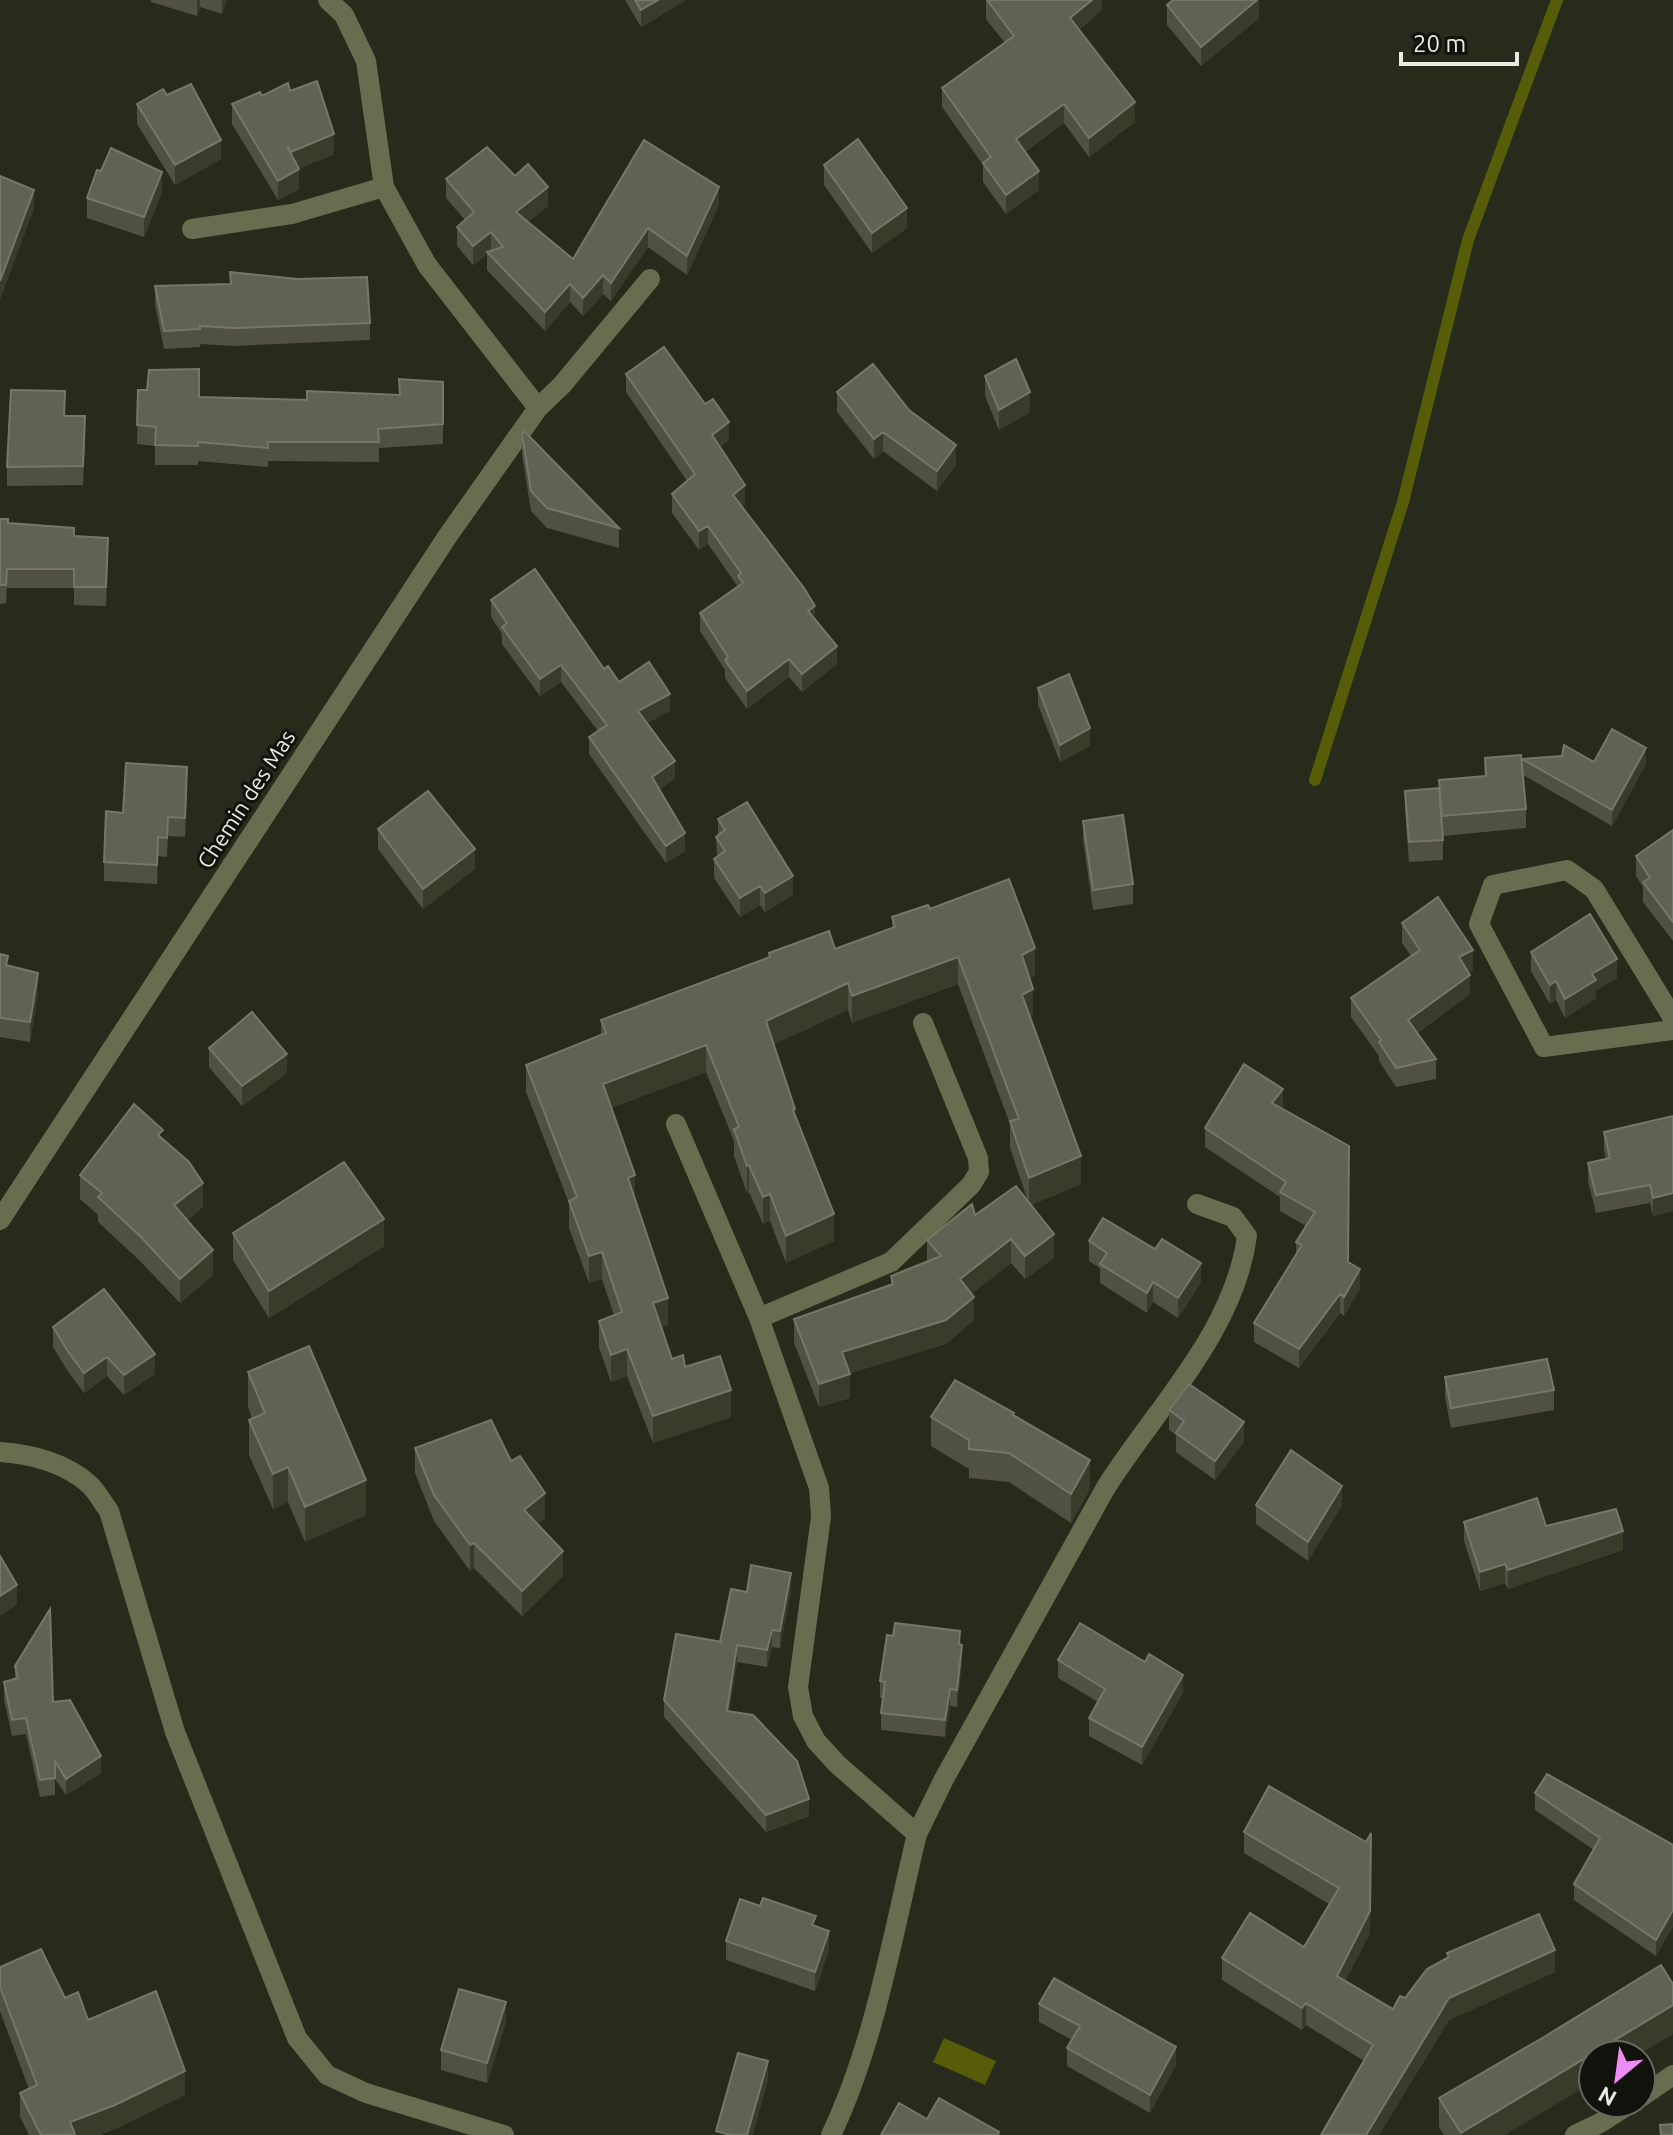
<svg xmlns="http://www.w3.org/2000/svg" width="1673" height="2135" font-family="Ubuntu,sans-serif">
<rect width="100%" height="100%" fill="#282a1b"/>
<path fill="#565c08" d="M 944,2038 L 996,2061 L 985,2085 L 933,2062 Z"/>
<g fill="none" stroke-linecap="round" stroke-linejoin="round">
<path stroke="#565c08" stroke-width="12" d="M 1315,780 L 1403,502 L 1468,240 L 1557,0"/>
<path stroke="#696d4f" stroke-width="20" d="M 192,229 L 292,214 L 384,187
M 538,408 L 562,385 L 650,279
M 1673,1018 L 1594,889 L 1567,870 L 1493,885 L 1479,924 L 1544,1047 L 1673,1030
M 676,1124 L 759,1318 L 819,1488 L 821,1517 L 798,1687 L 803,1716 L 816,1741 L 837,1764 L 917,1834 C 893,1933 875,2043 831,2135
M 0,1220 L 447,537 L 538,408 L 427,265 L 384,187 L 366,61 L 344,15 L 328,0
M 759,1318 L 891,1262 L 971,1185 L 979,1172 L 978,1158 L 923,1023
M 0,1452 C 31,1454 66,1463 90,1485 C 97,1492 103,1503 109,1511 L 175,1732 L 297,2038 L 327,2075 L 366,2093 L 504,2135
M 917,1834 L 944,1779 L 1105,1489 C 1155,1409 1234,1333 1247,1236 L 1233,1217 L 1197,1204
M 1641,2097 L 1673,2075
M 1575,2135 L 1602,2122 L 1631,2103"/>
</g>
<path fill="#505142" d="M 151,0 L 227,0 L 222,14 L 200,7 L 197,16 L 151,2 Z
M 625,0 L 686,0 L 641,27 Z
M 986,0 L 1102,0 L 1102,10 L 1079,30 L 1135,122 L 1089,157 L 1064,123 L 1025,152 L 1039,190 L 1006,214 L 983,182 L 983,165 L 942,107 L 942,88 L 1005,43 L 986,19 Z
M 1259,0 L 1259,18 L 1201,66 L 1167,25 L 1167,5 Z
M 290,91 L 334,154 L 298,169 L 299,189 L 278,200 L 232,124 L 232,104 L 262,96 Z
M 167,95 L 221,159 L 175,185 L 137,124 L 137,104 Z
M 644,140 L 719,205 L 687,275 L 648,247 L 611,301 L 603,294 L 583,316 L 570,302 L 545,331 L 487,270 L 487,254 L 473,265 L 457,246 L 457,227 L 465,220 L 446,198 L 446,179 L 515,176 L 548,206 L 528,222 L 573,259 Z
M 824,165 L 907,228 L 872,253 L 824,185 Z
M 101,171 L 162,192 L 144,237 L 87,218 L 87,198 Z
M 155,286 L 370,323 L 370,340 L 234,346 L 200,344 L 200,347 L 164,349 L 155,304 Z
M 626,374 L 729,440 L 720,447 L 745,504 L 742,506 L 815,620 L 837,664 L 802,692 L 789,677 L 747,709 L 725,678 L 725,670 L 700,631 L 700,613 L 738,587 L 708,544 L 699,550 L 672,513 L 672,494 L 687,481 L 626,392 Z
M 985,376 L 1030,412 L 999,430 L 985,396 Z
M 399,379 L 443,382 L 443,444 L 379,448 L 379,462 L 268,461 L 268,467 L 198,461 L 198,465 L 155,465 L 155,446 L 137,444 L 138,390 L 147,390 L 199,397 L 307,400 L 399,395 Z
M 837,392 L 909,410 L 956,465 L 937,491 L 883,451 L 874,459 L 837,412 Z
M 65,416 L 85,435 L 83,485 L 7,486 L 7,467 Z
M 522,434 L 619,528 L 619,548 L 547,528 L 531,511 L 522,454 Z
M 0,519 L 8,523 L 74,536 L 108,556 L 106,606 L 74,605 L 74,588 L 7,588 L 6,603 L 0,604 Z
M 491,600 L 604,669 L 619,682 L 670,711 L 647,723 L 675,778 L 659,790 L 685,851 L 666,863 L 589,754 L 589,737 L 598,731 L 561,682 L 540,696 L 502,644 L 502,634 L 491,617 Z
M 1038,688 L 1090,746 L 1060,762 L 1038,705 Z
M 1485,758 L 1522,770 L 1522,759 L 1646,764 L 1612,826 L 1523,775 L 1526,809 L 1526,828 L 1443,836 L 1443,860 L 1409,862 L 1405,811 L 1405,791 L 1439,788 L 1485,776 Z
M 187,786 L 185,837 L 168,836 L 167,857 L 158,856 L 157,884 L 104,881 L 104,862 L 123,813 Z
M 718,819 L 793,895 L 765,912 L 760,905 L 740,917 L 714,878 L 714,859 L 717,857 L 716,837 L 718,836 Z
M 1083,821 L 1133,884 L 1133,904 L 1093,910 L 1083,840 Z
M 378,829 L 475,869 L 423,909 L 378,849 Z
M 1673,830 L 1673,941 L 1643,902 L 1643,887 L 1636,876 L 1636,856 Z
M 930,909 L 1035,975 L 1030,978 L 1033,1016 L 1030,1018 L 1081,1184 L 1031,1205 L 1054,1258 L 1025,1279 L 1011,1263 L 971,1294 L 974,1320 L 946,1344 L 850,1373 L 850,1398 L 819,1407 L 794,1343 L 794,1319 L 891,1285 L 891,1276 L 927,1262 L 927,1240 L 975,1215 L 1028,1201 L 1010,1148 L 1010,1124 L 958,984 L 852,1023 L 848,1010 L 774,1044 L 834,1241 L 786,1263 L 770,1221 L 763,1224 L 749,1192 L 747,1193 L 734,1156 L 734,1141 L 706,1072 L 611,1108 L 668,1325 L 662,1327 L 672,1359 L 685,1367 L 731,1417 L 653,1443 L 627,1376 L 611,1382 L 599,1348 L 599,1321 L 614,1315 L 602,1279 L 589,1283 L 569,1228 L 569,1203 L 526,1092 L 526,1065 L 601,1035 L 601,1020 L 769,957 L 769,953 L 835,949 L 892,928 L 892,917 Z
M 1402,923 L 1473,970 L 1468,972 L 1470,994 L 1417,1033 L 1436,1059 L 1436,1079 L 1396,1087 L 1379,1061 L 1379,1056 L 1351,1017 L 1351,998 L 1411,956 L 1402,943 Z
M 1531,952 L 1617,978 L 1596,990 L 1596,998 L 1565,1018 L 1556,1000 L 1550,1004 L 1531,971 Z
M 0,954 L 8,966 L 38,992 L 30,1042 L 0,1037 Z
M 209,1048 L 287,1073 L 242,1106 L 209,1067 Z
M 1283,1107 L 1282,1109 L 1360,1288 L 1344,1316 L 1340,1313 L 1299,1368 L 1254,1342 L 1254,1323 L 1296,1254 L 1296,1242 L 1306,1226 L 1280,1211 L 1280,1197 L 1205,1147 L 1205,1128 Z
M 1673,1116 L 1673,1211 L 1653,1216 L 1650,1203 L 1596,1213 L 1588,1181 L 1588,1163 L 1606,1159 L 1604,1150 L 1604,1132 Z
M 163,1139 L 203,1207 L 187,1220 L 213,1275 L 180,1303 L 140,1261 L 98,1222 L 98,1215 L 80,1199 L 80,1175 Z
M 233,1233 L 384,1246 L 269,1318 L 233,1260 Z
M 1089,1241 L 1155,1249 L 1201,1282 L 1178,1318 L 1153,1302 L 1147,1313 L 1100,1283 L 1100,1268 L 1089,1261 Z
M 53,1327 L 155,1374 L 124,1395 L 107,1376 L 84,1393 L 67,1370 L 53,1347 Z
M 248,1372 L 366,1515 L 305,1542 L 288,1502 L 273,1509 L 249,1455 L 249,1420 L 252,1419 L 248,1407 Z
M 1445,1377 L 1554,1390 L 1554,1410 L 1451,1428 L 1445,1397 Z
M 1169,1410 L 1244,1442 L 1215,1480 L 1176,1452 L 1176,1435 L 1169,1430 Z
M 1014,1416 L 1090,1489 L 1071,1523 L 1009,1482 L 969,1478 L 969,1469 L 931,1446 L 931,1417 Z
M 415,1448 L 511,1461 L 545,1518 L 538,1524 L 563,1576 L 522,1616 L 474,1568 L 470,1571 L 434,1521 L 415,1473 Z
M 1256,1505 L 1342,1505 L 1308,1561 L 1256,1524 Z
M 1464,1522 L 1546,1526 L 1623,1550 L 1508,1589 L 1505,1583 L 1480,1591 L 1464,1541 Z
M 791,1590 L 780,1648 L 772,1647 L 767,1667 L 737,1662 L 729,1711 L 809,1816 L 766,1832 L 664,1717 L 664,1700 L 720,1642 L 747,1592 Z
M 960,1645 L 962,1662 L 957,1707 L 950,1706 L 945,1737 L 881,1730 L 881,1713 L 883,1698 L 880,1698 L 880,1681 Z
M 1058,1660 L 1183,1693 L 1142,1765 L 1089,1736 L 1089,1718 L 1098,1702 L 1058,1678 Z
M 15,1666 L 53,1702 L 101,1773 L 66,1795 L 55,1779 L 55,1795 L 40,1797 L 26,1734 L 12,1736 L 4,1699 L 4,1682 L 15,1679 Z
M 1269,1786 L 1370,1933 L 1345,1981 L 1393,2009 L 1447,1958 L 1447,1953 L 1555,1972 L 1449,2020 L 1379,2135 L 1321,2135 L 1364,2061 L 1306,2025 L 1302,2030 L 1222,1980 L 1222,1958 L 1304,1947 L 1329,1904 L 1244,1853 L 1244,1832 Z
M 1535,1793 L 1673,1845 L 1673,1926 L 1656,1956 L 1574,1900 L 1574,1884 L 1594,1850 L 1535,1810 Z
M 816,1926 L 829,1950 L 815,1991 L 726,1960 L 726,1941 Z
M 0,1967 L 65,1998 L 88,2020 L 185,2095 L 115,2129 L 100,2135 L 29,2135 L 20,2117 L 20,2093 L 29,2089 L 0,2011 Z
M 1039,2004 L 1176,2065 L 1150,2113 L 1067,2066 L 1067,2048 L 1072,2040 L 1039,2022 Z
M 506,2022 L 487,2083 L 441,2070 L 441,2050 Z
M 1439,2098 L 1505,2135 L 1444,2135 L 1439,2127 Z"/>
<path fill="#393b2b" d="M 197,0 L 200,0 L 200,7 L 197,16 Z
M 222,0 L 227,0 L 222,14 Z
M 658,0 L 686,0 L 641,27 L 641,10 Z
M 1092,0 L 1102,0 L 1102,10 L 1070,37 L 1070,18 Z
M 1257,0 L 1259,0 L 1259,18 L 1201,66 L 1201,47 Z
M 1135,102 L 1135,122 L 1089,157 L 1089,138 Z
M 1064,104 L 1064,123 L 1016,158 L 1016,139 Z
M 334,134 L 334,154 L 291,172 L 291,152 Z
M 221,140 L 221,159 L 175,185 L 175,165 Z
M 299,169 L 299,189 L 278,200 L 278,181 Z
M 1039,171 L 1039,190 L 1006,214 L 1006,195 Z
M 162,172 L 162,192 L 144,237 L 144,217 Z
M 548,187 L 548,206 L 516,231 L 516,212 Z
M 719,187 L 719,205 L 687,275 L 687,256 Z
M 34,190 L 34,209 L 0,300 L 0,281 Z
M 907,208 L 907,228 L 872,253 L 872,233 Z
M 648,228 L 648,247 L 611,301 L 611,283 Z
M 491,232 L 491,251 L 487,252 L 487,254 L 473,265 L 473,246 Z
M 603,275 L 603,294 L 583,316 L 583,298 Z
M 570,284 L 570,302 L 545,331 L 545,312 Z
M 1030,392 L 1030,412 L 999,430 L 999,410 Z
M 729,422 L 729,440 L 712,453 L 712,435 Z
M 883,432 L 883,451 L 874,459 L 874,439 Z
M 956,445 L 956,465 L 937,491 L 937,471 Z
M 745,485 L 745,504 L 733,513 L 733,495 Z
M 708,526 L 708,544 L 699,550 L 699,531 Z
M 108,538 L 108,556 L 106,606 L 106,587 Z
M 815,606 L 815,624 L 808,611 Z
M 837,646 L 837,664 L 802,692 L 802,674 Z
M 789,659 L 789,677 L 747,709 L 747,691 Z
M 561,665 L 561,682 L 540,696 L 540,679 Z
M 670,694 L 670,711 L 638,728 L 638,711 Z
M 1090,728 L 1090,746 L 1060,762 L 1060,745 Z
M 1646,748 L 1646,764 L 1612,826 L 1612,810 Z
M 675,761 L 675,778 L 652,795 L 652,777 Z
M 187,767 L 187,786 L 185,837 L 185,818 Z
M 685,833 L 685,851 L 666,863 L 666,846 Z
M 475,849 L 475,869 L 423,909 L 423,889 Z
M 793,876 L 793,895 L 765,912 L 765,893 Z
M 760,886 L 760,905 L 740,917 L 740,898 Z
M 1035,948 L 1035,975 L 1022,982 L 1022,955 Z
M 1473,950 L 1473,970 L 1459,976 L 1459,957 Z
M 958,957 L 958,984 L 852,1023 L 852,996 Z
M 1617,959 L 1617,978 L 1596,990 L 1596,998 L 1565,1018 L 1565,999 L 1592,974 Z
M 38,973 L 38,992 L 30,1042 L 30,1022 Z
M 1470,975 L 1470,994 L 1408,1039 L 1408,1020 Z
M 1556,981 L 1556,1000 L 1550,1004 L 1550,985 Z
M 848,983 L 848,1010 L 766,1048 L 766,1021 Z
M 1033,989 L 1033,1016 L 1022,1022 L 1022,995 Z
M 706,1045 L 706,1072 L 603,1111 L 603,1084 Z
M 287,1054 L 287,1073 L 242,1106 L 242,1086 Z
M 1283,1089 L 1283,1107 L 1272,1122 L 1272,1103 Z
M 1081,1156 L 1081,1184 L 1029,1206 L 1029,1178 Z
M 749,1165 L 749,1192 L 747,1193 L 747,1166 Z
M 635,1175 L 635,1202 L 628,1178 Z
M 203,1183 L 203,1207 L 174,1229 L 174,1205 Z
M 1673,1193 L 1673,1211 L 1653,1216 L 1653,1198 Z
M 770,1194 L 770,1221 L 763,1224 L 763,1197 Z
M 834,1214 L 834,1241 L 786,1263 L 786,1236 Z
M 384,1219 L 384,1246 L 269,1318 L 269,1291 Z
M 1054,1234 L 1054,1258 L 1025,1279 L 1025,1256 Z
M 1011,1239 L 1011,1263 L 960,1303 L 960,1279 Z
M 213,1250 L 213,1275 L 180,1303 L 180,1279 Z
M 602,1252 L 602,1279 L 589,1283 L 589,1256 Z
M 1201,1263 L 1201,1282 L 1178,1318 L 1178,1298 Z
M 1360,1269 L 1360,1288 L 1344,1316 L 1344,1297 Z
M 1153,1282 L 1153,1302 L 1147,1313 L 1147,1293 Z
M 1340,1294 L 1340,1313 L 1299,1368 L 1299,1349 Z
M 974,1297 L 974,1320 L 946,1344 L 842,1376 L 842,1352 Z
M 668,1298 L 668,1325 L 653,1330 L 653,1303 Z
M 627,1349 L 627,1376 L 611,1382 L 611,1355 Z
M 155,1354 L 155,1374 L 124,1395 L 124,1375 Z
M 107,1357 L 107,1376 L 84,1393 L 84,1373 Z
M 850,1374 L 850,1398 L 819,1407 L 819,1384 Z
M 731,1390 L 731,1417 L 653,1443 L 653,1416 Z
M 1244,1422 L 1244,1442 L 1215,1480 L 1215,1461 Z
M 1090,1460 L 1090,1489 L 1071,1523 L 1071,1494 Z
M 288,1467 L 288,1502 L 273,1509 L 273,1474 Z
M 366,1480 L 366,1515 L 305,1542 L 305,1507 Z
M 1342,1486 L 1342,1505 L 1308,1561 L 1308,1542 Z
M 545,1493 L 545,1518 L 524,1535 L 524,1510 Z
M 1623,1531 L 1623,1550 L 1508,1589 L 1508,1570 Z
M 474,1543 L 474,1568 L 470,1571 L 470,1545 Z
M 563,1551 L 563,1576 L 522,1616 L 522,1591 Z
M 1505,1564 L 1505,1583 L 1480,1591 L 1480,1572 Z
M 791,1573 L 791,1590 L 780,1648 L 780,1631 Z
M 17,1585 L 17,1605 L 0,1616 L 0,1596 Z
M 772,1630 L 772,1647 L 767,1667 L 767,1650 Z
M 737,1645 L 737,1662 L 727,1728 L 727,1711 Z
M 962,1645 L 962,1662 L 957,1707 L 957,1690 Z
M 1183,1675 L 1183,1693 L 1142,1765 L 1142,1747 Z
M 950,1689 L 950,1706 L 945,1737 L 945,1720 Z
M 101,1756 L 101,1773 L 66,1795 L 66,1779 Z
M 809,1799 L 809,1816 L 766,1832 L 766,1815 Z
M 1371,1833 L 1370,1933 L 1337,1997 L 1337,1976 Z
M 1673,1910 L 1673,1926 L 1656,1956 L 1656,1940 Z
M 829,1931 L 829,1950 L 815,1991 L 815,1972 Z
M 1555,1950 L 1555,1972 L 1449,2020 L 1379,2135 L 1366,2135 L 1449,1998 Z
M 506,2002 L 506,2022 L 487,2083 L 487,2063 Z
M 1306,2003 L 1306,2025 L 1302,2030 L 1302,2008 Z
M 1673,2005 L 1673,2034 L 1638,2055 L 1593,2055 L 1593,2082 L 1505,2135 L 1461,2135 L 1461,2133 Z
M 1176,2047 L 1176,2065 L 1150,2113 L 1150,2095 Z
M 768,2061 L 768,2081 L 753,2135 L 747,2135 Z
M 185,2071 L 185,2095 L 115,2129 L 100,2135 L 70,2135 L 70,2122 Z"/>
<path fill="#606253" stroke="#767769" stroke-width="2" d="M 635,0 L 658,0 L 641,10 Z
M 987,0 L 1092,0 L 1070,18 L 1135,102 L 1089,138 L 1064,104 L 1016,139 L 1039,171 L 1006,195 L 983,163 L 991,157 L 942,88 L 1014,36 Z
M 1173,0 L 1257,0 L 1201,47 L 1167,5 Z
M 317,81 L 334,134 L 291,152 L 287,146 L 299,169 L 278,181 L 232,104 L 260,92 L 262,96 L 288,83 L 290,91 Z
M 191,84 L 221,140 L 175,165 L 137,104 L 163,89 L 167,95 Z
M 858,139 L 907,208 L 872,233 L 824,165 Z
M 644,140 L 719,187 L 687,256 L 648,228 L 611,283 L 603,275 L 583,298 L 570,284 L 545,312 L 487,252 L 503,247 L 491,232 L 473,246 L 457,227 L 474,212 L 446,179 L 487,147 L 515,176 L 528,164 L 548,187 L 516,212 L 573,259 Z
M 111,148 L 162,172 L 144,217 L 87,198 L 97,170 L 101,171 Z
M 0,176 L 34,190 L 0,281 Z
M 230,272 L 297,279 L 367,277 L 370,323 L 234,328 L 200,326 L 200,329 L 164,331 L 155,286 L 231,284 Z
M 664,347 L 705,404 L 713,399 L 729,422 L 712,435 L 745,485 L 733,495 L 804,588 L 815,606 L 808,611 L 837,646 L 802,674 L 789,659 L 747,691 L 725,660 L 728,657 L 700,613 L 743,583 L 738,576 L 741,573 L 708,526 L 699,531 L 672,494 L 695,474 L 626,374 Z
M 1016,359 L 1030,392 L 999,410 L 985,376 Z
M 873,364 L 909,410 L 956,445 L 937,471 L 883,432 L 874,439 L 837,392 Z
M 199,369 L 199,397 L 307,400 L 307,391 L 400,395 L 399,379 L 443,382 L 443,424 L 378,429 L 379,442 L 267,442 L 268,448 L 198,442 L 198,446 L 155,445 L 156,427 L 137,425 L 138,390 L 147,390 L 149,370 Z
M 11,390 L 65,391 L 64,416 L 85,416 L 83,466 L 7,467 Z
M 524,431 L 619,528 L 547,508 L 531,491 L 522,434 Z
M 0,519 L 8,519 L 8,523 L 74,528 L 74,536 L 108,538 L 106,587 L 74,587 L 74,569 L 7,569 L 6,585 L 0,585 Z
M 535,569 L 604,669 L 608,666 L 619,682 L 649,662 L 670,694 L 638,711 L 675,761 L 652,777 L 685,833 L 666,846 L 589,737 L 607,725 L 561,665 L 540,679 L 502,627 L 507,623 L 491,600 Z
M 1069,674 L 1090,728 L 1060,745 L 1038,688 Z
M 1612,729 L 1646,748 L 1612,810 L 1522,759 L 1562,756 L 1564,745 L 1594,762 Z
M 1521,755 L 1526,809 L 1442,816 L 1439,780 L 1486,776 L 1485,758 Z
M 126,763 L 187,767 L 185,818 L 168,817 L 167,838 L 158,837 L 157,865 L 104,862 L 106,811 L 123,813 Z
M 1439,788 L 1443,840 L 1409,842 L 1405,791 Z
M 428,791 L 475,849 L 423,889 L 378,829 Z
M 747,802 L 793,876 L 765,893 L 760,886 L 740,898 L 714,859 L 725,851 L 716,837 L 725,830 L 718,819 Z
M 1123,815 L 1133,884 L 1093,890 L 1083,821 Z
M 1673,830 L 1673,922 L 1643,882 L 1650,878 L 1636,856 Z
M 1009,879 L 1035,948 L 1022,955 L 1033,989 L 1022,995 L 1081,1156 L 1029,1178 L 1010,1121 L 1019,1119 L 958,957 L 852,996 L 848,983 L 766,1021 L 795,1109 L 793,1110 L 834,1214 L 786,1236 L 770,1194 L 763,1197 L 749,1165 L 747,1166 L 734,1129 L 739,1127 L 706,1045 L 603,1084 L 635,1175 L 628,1178 L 668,1298 L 653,1303 L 672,1359 L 683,1355 L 685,1367 L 720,1356 L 731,1390 L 653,1416 L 627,1349 L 611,1355 L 599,1321 L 622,1312 L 602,1252 L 589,1256 L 569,1201 L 577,1197 L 526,1065 L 606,1033 L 601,1020 L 770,957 L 769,953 L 829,931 L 835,949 L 895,927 L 892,917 L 928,905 L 930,909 Z
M 1438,897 L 1473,950 L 1459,957 L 1470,975 L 1408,1020 L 1436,1059 L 1396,1068 L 1379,1042 L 1381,1040 L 1351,998 L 1420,950 L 1402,923 Z
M 1590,914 L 1617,959 L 1592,974 L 1596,980 L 1565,999 L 1556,981 L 1550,985 L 1531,952 Z
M 0,954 L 8,956 L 6,965 L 38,973 L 30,1022 L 0,1018 Z
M 252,1012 L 287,1054 L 242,1086 L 209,1048 Z
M 1244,1064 L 1283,1089 L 1272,1103 L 1349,1146 L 1348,1262 L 1360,1269 L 1344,1297 L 1340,1294 L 1299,1349 L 1254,1323 L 1302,1245 L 1296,1242 L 1315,1212 L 1280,1192 L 1286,1182 L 1205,1128 Z
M 134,1104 L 163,1130 L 158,1135 L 189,1162 L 203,1183 L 174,1205 L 213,1250 L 180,1279 L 140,1236 L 98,1197 L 102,1193 L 80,1175 Z
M 1673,1116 L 1673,1193 L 1653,1198 L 1650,1185 L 1596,1195 L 1588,1163 L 1610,1158 L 1604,1132 Z
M 344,1162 L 384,1219 L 269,1291 L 233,1233 Z
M 1016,1186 L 1054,1234 L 1025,1256 L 1011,1239 L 960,1279 L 974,1297 L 946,1320 L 842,1352 L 850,1374 L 819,1384 L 794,1319 L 893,1284 L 891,1276 L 941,1256 L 927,1240 L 972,1204 L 975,1215 Z
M 1103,1218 L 1155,1249 L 1162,1239 L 1201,1263 L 1178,1298 L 1153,1282 L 1147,1293 L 1100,1264 L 1107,1253 L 1089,1241 Z
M 104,1289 L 155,1354 L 124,1375 L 107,1357 L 84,1373 L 67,1350 L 53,1327 Z
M 309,1346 L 366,1480 L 305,1507 L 288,1467 L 273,1474 L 249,1420 L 265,1413 L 248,1372 Z
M 1547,1359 L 1554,1390 L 1451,1408 L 1445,1377 Z
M 955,1380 L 1014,1413 L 1013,1415 L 1090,1460 L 1071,1494 L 1009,1453 L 969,1449 L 969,1440 L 931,1417 Z
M 1189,1384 L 1244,1422 L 1215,1461 L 1176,1433 L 1184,1421 L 1169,1410 Z
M 491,1420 L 511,1461 L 520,1456 L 545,1493 L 524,1510 L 563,1551 L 522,1591 L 474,1543 L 470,1545 L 434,1495 L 415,1448 Z
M 1291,1450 L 1342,1486 L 1308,1542 L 1256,1505 Z
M 1537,1498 L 1546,1526 L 1616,1509 L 1623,1531 L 1508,1570 L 1505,1564 L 1480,1572 L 1464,1522 Z
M 0,1556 L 17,1585 L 0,1596 Z
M 751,1565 L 791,1573 L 780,1631 L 772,1630 L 767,1650 L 737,1645 L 727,1711 L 753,1715 L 797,1761 L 809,1799 L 766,1815 L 664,1700 L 676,1634 L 722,1642 L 720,1642 L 731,1589 L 747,1592 Z
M 50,1609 L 53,1702 L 70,1700 L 101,1756 L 66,1779 L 55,1761 L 55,1778 L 40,1780 L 26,1718 L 12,1720 L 4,1682 L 18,1678 L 15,1666 Z
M 895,1623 L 960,1631 L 959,1644 L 962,1645 L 957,1690 L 950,1689 L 945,1720 L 881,1713 L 885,1682 L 880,1681 L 887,1635 L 893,1636 Z
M 1080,1623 L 1145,1662 L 1149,1654 L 1183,1675 L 1142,1747 L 1089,1718 L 1105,1689 L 1058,1660 Z
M 1547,1774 L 1673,1845 L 1673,1910 L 1656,1940 L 1574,1884 L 1600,1838 L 1535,1793 Z
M 1269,1786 L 1366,1842 L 1371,1833 L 1370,1911 L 1337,1976 L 1393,2009 L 1400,1996 L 1405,1998 L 1427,1969 L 1449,1957 L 1447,1953 L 1539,1914 L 1555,1950 L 1449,1998 L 1366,2135 L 1321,2135 L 1373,2045 L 1306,2003 L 1302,2008 L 1222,1958 L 1250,1913 L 1304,1947 L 1339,1888 L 1244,1832 Z
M 763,1898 L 816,1916 L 812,1925 L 829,1931 L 815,1972 L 726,1941 L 740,1899 L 760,1906 Z
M 41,1949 L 65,1998 L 78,1992 L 88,2020 L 156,1991 L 185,2071 L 115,2105 L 70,2122 L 75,2134 L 74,2135 L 41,2135 L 20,2093 L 37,2085 L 0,1987 L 0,1967 Z
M 1661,1965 L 1673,1984 L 1673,2005 L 1461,2133 L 1439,2098 L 1544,2037 Z
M 1054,1978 L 1176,2047 L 1150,2095 L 1067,2048 L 1080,2026 L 1039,2004 Z
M 459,1989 L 506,2002 L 487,2063 L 441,2050 Z
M 738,2053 L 768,2061 L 747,2135 L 730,2135 L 716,2131 Z
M 939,2098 L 999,2132 L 998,2135 L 881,2135 L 899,2103 L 927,2119 Z
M 1673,2124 L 1673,2135 L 1661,2135 L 1660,2125 Z"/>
<g text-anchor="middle" stroke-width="6" stroke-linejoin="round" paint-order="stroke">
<g font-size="22" fill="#e9eae1" stroke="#11120b">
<text transform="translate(246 799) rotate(-57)" y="8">Chemin des Mas</text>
</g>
</g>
<g transform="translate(1617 2079) rotate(209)"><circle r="38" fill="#11120b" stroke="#676861" stroke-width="2"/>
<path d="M0-6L14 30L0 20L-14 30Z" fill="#ef8bf7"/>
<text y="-12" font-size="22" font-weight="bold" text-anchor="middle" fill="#e9eae1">N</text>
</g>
<path d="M1401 52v12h116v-12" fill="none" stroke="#e9eae1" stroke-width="4"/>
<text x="1413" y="52" font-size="24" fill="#e9eae1" stroke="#11120b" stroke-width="6" paint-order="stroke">20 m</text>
</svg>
